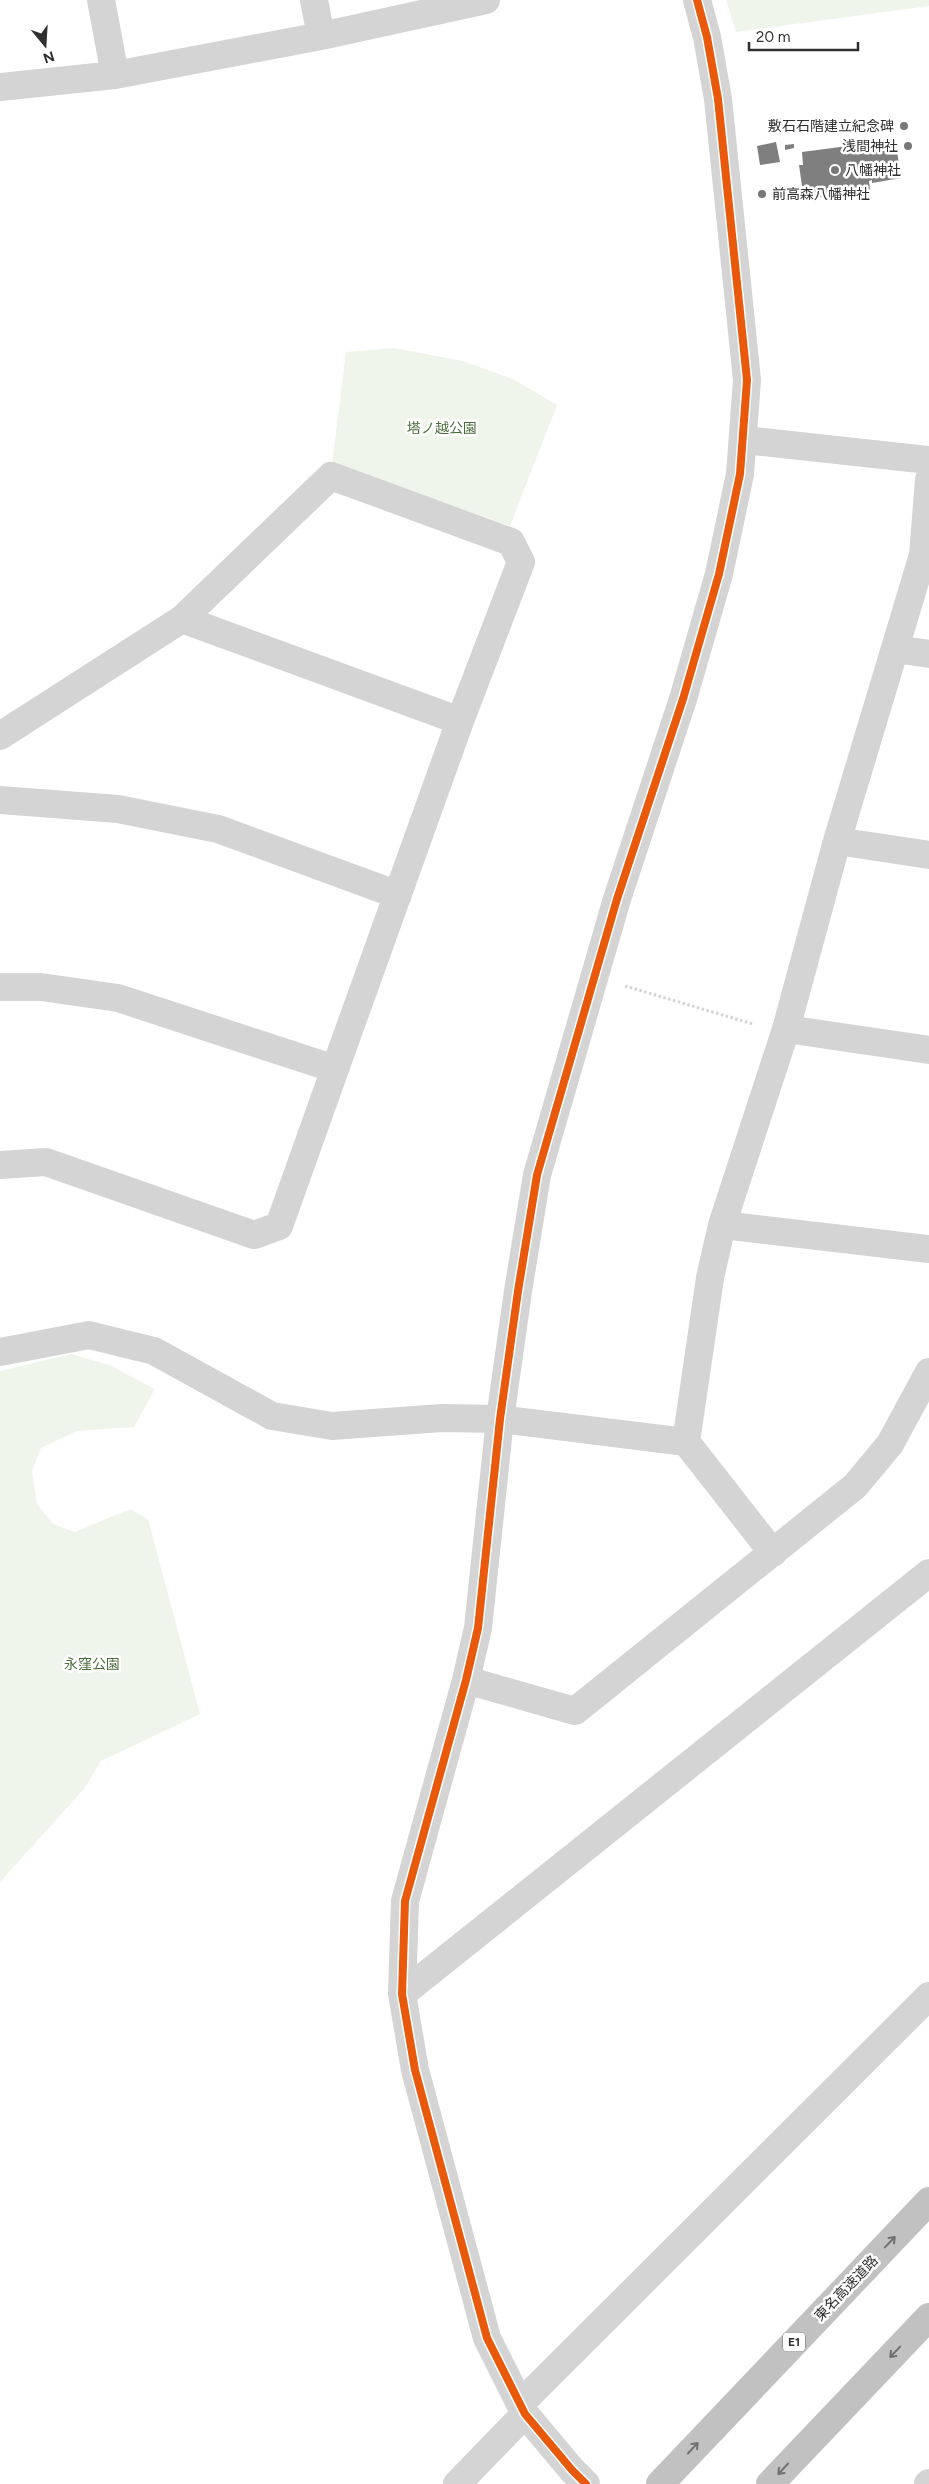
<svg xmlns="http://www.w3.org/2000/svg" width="929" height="2484" font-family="Figtree,'Noto Sans JP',sans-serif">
<rect width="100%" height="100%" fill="#fff"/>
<path fill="#f0f5ec" d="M 726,0 L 929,0 L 929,6 L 736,32 Z
M 394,348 L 463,361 L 513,379 L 557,405 L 510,526 L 332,464 L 346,352 Z
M 71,1354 L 109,1365 L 155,1389 L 134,1427 L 77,1431 L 41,1448 L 32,1471 L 37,1504 L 53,1524 L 75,1532 L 130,1509 L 148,1519 L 200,1714 L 101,1761 L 84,1789 L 0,1882 L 0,1371 Z"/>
<path fill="#7f7f7f" d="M 776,142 L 780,162 L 760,165 L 757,146 Z
M 794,144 L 794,148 L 785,150 L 785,145 Z
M 863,144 L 865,150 L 896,144 L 901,178 L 872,183 L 872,180 L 869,181 L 870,190 L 808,199 L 806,186 L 802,186 L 799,165 L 803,165 L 802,152 Z"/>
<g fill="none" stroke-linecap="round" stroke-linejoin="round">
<path stroke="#d4d4d4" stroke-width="3" stroke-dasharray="2.5 2.5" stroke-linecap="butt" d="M 625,986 L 753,1024"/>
<path stroke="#d4d4d4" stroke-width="28" d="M 101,0 L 115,75
M 314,0 L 321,36
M 0,87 L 115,75 L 321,36 L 486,0
M 744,440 L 929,460
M 182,619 L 460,721
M 895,649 L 929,654
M 0,736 L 182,619 L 331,476 L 511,542 L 521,562 L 460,721 L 335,1069
M 0,800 L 118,809 L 218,829 L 398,895
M 837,841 L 929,855
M 0,987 L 41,987 L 118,998 L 335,1069 L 279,1226 L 254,1235 L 46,1162 L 0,1165
M 786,1029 L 929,1050
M 722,1225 L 929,1249
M 0,1352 L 89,1335 L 154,1351 L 272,1416 L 332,1426 L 442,1418 L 500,1419 L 686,1442 L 773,1553
M 686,1442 L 710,1278 L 722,1225 L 786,1029 L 837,841 L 923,555 L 929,480
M 466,1680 L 575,1711 L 855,1486 L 890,1444 L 929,1372
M 402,1994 L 929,1573
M 521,2403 L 929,1996
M 457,2484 L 525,2414
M 586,2484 L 572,2470 L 525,2414 L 487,2338 L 415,2070 L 402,1994 L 405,1901 L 466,1680 L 478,1628 L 500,1419 L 518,1291 L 537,1175 L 617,899 L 683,699 L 719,574 L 740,474 L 747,380 L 718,99 L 707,37 L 697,0
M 928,2484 L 929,2483"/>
<path stroke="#c1c1c1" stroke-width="28" d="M 660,2484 L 929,2201
M 770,2484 L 929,2317"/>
<g stroke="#fff" stroke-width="11">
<path id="cycleway" d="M 586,2484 L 572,2470 L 525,2414 L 487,2338 L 415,2070 L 402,1994 L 405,1901 L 466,1680 L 478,1628 L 500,1419 L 518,1291 L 537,1175 L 617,899 L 683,699 L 719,574 L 740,474 L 747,380 L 718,99 L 707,37 L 697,0"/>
</g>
<use href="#cycleway" stroke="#e8590c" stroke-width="8"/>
</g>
<defs><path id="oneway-shaft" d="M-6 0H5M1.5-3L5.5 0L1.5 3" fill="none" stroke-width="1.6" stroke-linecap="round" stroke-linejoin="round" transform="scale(1.25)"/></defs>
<g stroke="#717171">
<use href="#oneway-shaft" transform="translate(890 2242) rotate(-46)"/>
<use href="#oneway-shaft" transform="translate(895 2352) rotate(134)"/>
<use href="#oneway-shaft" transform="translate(693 2448) rotate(-47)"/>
<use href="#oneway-shaft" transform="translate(783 2469) rotate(133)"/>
</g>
<g fill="#787878" stroke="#fff" stroke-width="2">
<circle cx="904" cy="126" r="5"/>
<circle cx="908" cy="146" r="5"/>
<circle cx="835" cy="170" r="5"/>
<circle cx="762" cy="194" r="5"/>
</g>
<g text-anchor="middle" stroke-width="5" stroke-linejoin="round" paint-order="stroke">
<rect fill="#fff" stroke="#6d6d6d" stroke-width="1" x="783" y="2332.5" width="22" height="19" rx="4"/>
<g font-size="12" font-weight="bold" fill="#2f2f2f">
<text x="794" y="2346">E1</text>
</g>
<g font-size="14" fill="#2f2f2f" stroke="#fff" text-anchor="end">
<text x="894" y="131">敷石石階建立紀念碑</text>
<text x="898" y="151">浅間神社</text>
<text x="845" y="175" text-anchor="start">八幡神社</text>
<text x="772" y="199" text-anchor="start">前高森八幡神社</text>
</g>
<g font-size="14" fill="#4b6d3b" stroke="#fff">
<text x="442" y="433">塔ノ越公園</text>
<text x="92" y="1669">永窪公園</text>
</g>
<g font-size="14" fill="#2f2f2f" stroke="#fff">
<text transform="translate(846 2288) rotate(-46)" y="5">東名高速道路</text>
</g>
</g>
<g transform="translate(45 45) rotate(162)" stroke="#ffffff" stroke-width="4" paint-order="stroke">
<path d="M0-4L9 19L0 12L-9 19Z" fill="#2f2f2f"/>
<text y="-8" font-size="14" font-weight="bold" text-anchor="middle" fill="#2f2f2f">N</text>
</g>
<path d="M749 42v8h109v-8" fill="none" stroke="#2f2f2f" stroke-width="2.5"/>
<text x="756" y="42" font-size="15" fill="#2f2f2f" stroke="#ffffff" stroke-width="4" paint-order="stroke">20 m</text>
</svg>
